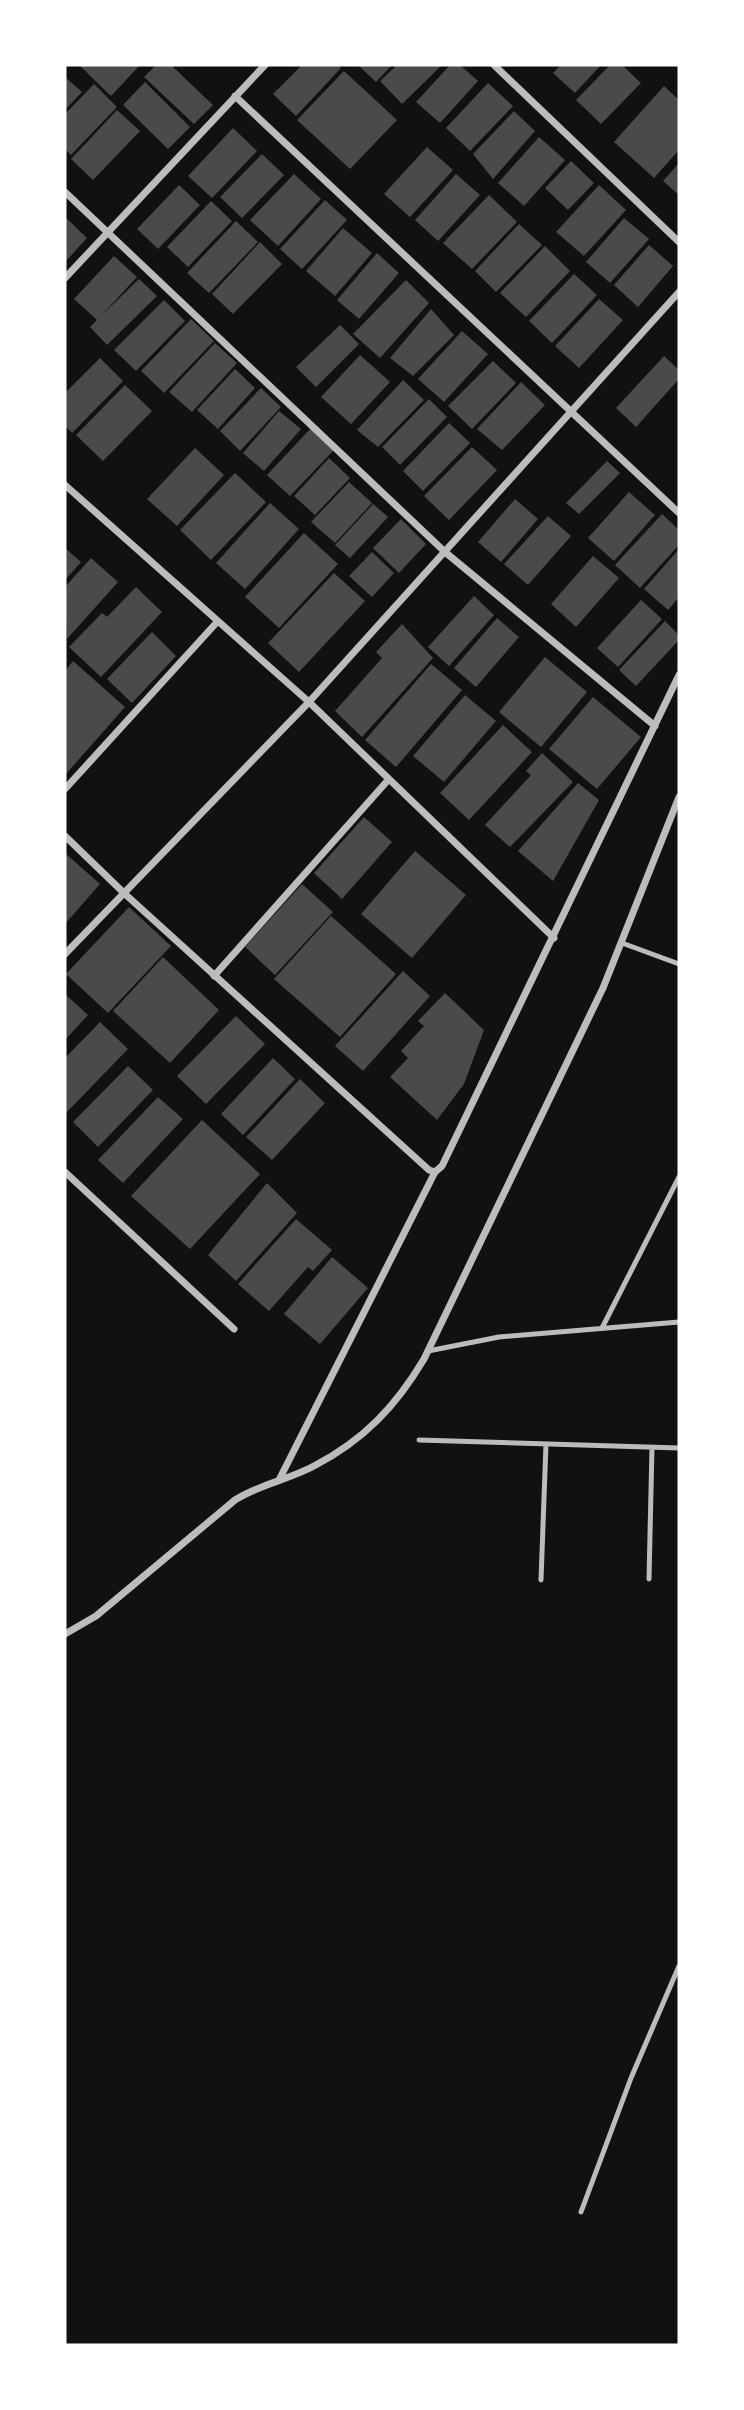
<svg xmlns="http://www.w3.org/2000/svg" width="744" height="2410" font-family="'Golos Text',sans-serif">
<rect width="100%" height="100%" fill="#111"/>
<path fill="#4a4a4a" d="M 79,65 L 140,65 L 111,96 Z
M 156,65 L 171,65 L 213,105 L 194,124 L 144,77 Z
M 302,65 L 338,65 L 341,68 L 296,116 L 273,94 Z
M 358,65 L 392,65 L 376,82 Z
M 397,65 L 442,65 L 402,104 L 380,81 Z
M 450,65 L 460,65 L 478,81 L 440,123 L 416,102 Z
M 561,65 L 601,65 L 575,93 L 553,73 Z
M 610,65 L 622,65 L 641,83 L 601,124 L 576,100 Z
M 344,71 L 397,120 L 350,169 L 297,120 Z
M 65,77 L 82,92 L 65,110 Z
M 145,82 L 190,127 L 168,149 L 123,105 Z
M 488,83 L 513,106 L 470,151 L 446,128 Z
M 94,84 L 117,107 L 71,155 L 65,149 L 65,114 Z
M 664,86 L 679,100 L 679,150 L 654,178 L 614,142 Z
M 117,110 L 140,131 L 93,180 L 71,159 Z
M 514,111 L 535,131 L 493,179 L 473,154 Z
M 233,128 L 257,151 L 212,198 L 188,176 Z
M 539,137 L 565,160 L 524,206 L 498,183 Z
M 427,147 L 453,170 L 410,217 L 384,194 Z
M 262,154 L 284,175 L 242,218 L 220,197 Z
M 571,161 L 594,183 L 568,210 L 545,188 Z
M 679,163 L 679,195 L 663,181 Z
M 294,174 L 321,199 L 278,246 L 250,220 Z
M 456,174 L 480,195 L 438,241 L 415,220 Z
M 179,185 L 200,205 L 158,249 L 137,229 Z
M 599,185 L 626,210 L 584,256 L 556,232 Z
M 489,195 L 517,222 L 472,269 L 443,243 Z
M 325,200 L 347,220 L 302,269 L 280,249 Z
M 211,201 L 232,221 L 188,267 L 167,247 Z
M 65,217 L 87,238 L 65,262 Z
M 624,218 L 649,239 L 610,283 L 586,262 Z
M 236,221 L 258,242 L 209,293 L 187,273 Z
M 519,224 L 542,245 L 496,292 L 475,271 Z
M 343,228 L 372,253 L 335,296 L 306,271 Z
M 260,242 L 282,264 L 233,314 L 212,294 Z
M 649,245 L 673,266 L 638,307 L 614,285 Z
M 545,246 L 570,271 L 526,317 L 500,293 Z
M 377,253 L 399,273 L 359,319 L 337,300 Z
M 114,256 L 137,277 L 101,316 L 139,279 L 157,296 L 107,345 L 90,327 L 97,320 L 74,299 Z
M 574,274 L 597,295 L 552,343 L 529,321 Z
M 406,280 L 429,303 L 380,358 L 353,334 Z
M 599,299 L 623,320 L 579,368 L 555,346 Z
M 164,300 L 185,321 L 136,371 L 114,350 Z
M 431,309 L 454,335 L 413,376 L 390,358 Z
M 191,319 L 214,341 L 164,393 L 141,371 Z
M 340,325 L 359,344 L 316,387 L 296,367 Z
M 462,331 L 488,354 L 444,402 L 418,379 Z
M 215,343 L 237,363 L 192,412 L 169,392 Z
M 360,355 L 390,382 L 351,424 L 321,397 Z
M 664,356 L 679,370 L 679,379 L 636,427 L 616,408 Z
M 100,358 L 123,381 L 72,433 L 65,426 L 65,393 Z
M 493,361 L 516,383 L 472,429 L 448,406 Z
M 235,369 L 255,388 L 218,429 L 197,410 Z
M 403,380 L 424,400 L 378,447 L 357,430 Z
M 521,382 L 545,405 L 502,450 L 477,429 Z
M 125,385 L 152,411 L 103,461 L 76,435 Z
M 261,388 L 281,407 L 240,451 L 220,431 Z
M 429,399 L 447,417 L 400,465 L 382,447 Z
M 279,411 L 301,429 L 264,471 L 243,453 Z
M 449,423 L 470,443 L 423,491 L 403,471 Z
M 311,428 L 334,450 L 290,496 L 267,475 Z
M 472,447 L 497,470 L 449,520 L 424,496 Z
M 195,448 L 224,475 L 177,526 L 147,499 Z
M 329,458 L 350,478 L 315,515 L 294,496 Z
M 607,461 L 620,473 L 579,514 L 566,503 Z
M 235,473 L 266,502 L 211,560 L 180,530 Z
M 349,482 L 372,503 L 335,543 L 311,522 Z
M 629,492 L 655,515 L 614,561 L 588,538 Z
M 515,499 L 538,519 L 501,562 L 478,542 Z
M 270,503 L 299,529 L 245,589 L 216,563 Z
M 373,504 L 388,517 L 350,558 L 335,545 Z
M 662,514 L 679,530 L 679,545 L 640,588 L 615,565 Z
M 548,516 L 571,536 L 528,585 L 504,564 Z
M 401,519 L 426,544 L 399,573 L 373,548 Z
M 304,533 L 338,564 L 279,628 L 245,597 Z
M 65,548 L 81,562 L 65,580 Z
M 679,549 L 679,597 L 668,610 L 644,589 Z
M 372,552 L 394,573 L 372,597 L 349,576 Z
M 593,556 L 619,578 L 576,627 L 551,604 Z
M 91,558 L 118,582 L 67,639 L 65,587 Z
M 334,573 L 365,601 L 299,672 L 268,643 Z
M 136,587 L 162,612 L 101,677 L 69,647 L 102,613 L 107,617 Z
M 474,596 L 494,615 L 449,666 L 428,647 Z
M 641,600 L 662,619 L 618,667 L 597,648 Z
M 497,618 L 519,637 L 476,687 L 454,668 Z
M 665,621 L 679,635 L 679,640 L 636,686 L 619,670 Z
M 402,624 L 433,658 L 362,737 L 335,711 L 382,658 L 376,652 Z
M 152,632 L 176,656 L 132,703 L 107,679 Z
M 545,657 L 587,692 L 541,747 L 499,712 Z
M 73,661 L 125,707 L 65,775 L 65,671 Z
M 431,664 L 462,690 L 396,767 L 365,740 Z
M 465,695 L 496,721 L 444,782 L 413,756 Z
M 593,697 L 641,737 L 597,789 L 549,749 Z
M 503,725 L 532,752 L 469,820 L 440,793 Z
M 542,753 L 573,782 L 510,847 L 485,825 L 531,775 L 526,771 Z
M 578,783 L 599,800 L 553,881 L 518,851 Z
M 364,817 L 392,842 L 342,899 L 314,873 Z
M 415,851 L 466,895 L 412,958 L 361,914 Z
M 66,854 L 100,884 L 65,924 L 65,855 Z
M 302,884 L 333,912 L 275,975 L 245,947 Z
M 129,907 L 171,946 L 108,1013 L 66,974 Z
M 331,916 L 396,974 L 340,1037 L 274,979 Z
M 163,957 L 219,1010 L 170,1063 L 113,1011 Z
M 403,971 L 430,996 L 363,1071 L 335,1046 Z
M 445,993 L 484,1030 L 464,1084 L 437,1120 L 390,1077 L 408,1058 L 401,1051 L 424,1026 L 418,1021 Z
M 65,994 L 88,1015 L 65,1040 Z
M 236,1016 L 265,1044 L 206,1104 L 177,1076 Z
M 100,1022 L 128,1049 L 65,1114 L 65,1058 Z
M 273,1058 L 295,1079 L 243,1135 L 221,1114 Z
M 128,1066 L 153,1090 L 98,1147 L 73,1122 Z
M 300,1079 L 325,1103 L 272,1160 L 246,1137 Z
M 158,1097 L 183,1119 L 123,1183 L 98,1160 Z
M 202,1120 L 260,1174 L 190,1249 L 131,1196 Z
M 267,1183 L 297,1213 L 236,1281 L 208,1255 Z
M 296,1219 L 332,1250 L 313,1271 L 308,1267 L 269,1311 L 238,1284 Z
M 332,1257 L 368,1288 L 320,1344 L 284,1314 Z"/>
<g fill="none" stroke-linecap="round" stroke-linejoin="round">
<path stroke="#bcbcbc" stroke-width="5" d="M 622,943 L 679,964
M 602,1328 L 679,1177
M 428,1351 L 499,1337 L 679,1322
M 419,1440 L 679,1448
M 649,1579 L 652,1447
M 541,1580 L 546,1444
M 581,2212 L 631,2078 L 679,1966"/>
<path stroke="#bcbcbc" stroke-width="7" d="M 494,65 L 679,242
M 235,96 L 679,513
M 65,192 L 445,552 L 655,726
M 65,278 L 265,65
M 65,485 L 309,702 L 554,938
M 65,789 L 218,621
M 65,836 L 125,894 L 429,1170 L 435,1172
M 65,954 L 309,702 L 679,292
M 214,976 L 389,779
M 65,1172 L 234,1329
M 279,1480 L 435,1172 L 442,1166 L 679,675
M 65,1634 L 96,1616 L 235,1500 C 260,1484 288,1480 314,1466 C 364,1440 396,1406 424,1359 L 603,988 L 679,797"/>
</g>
<rect width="744" height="2410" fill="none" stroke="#ffffff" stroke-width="133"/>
</svg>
